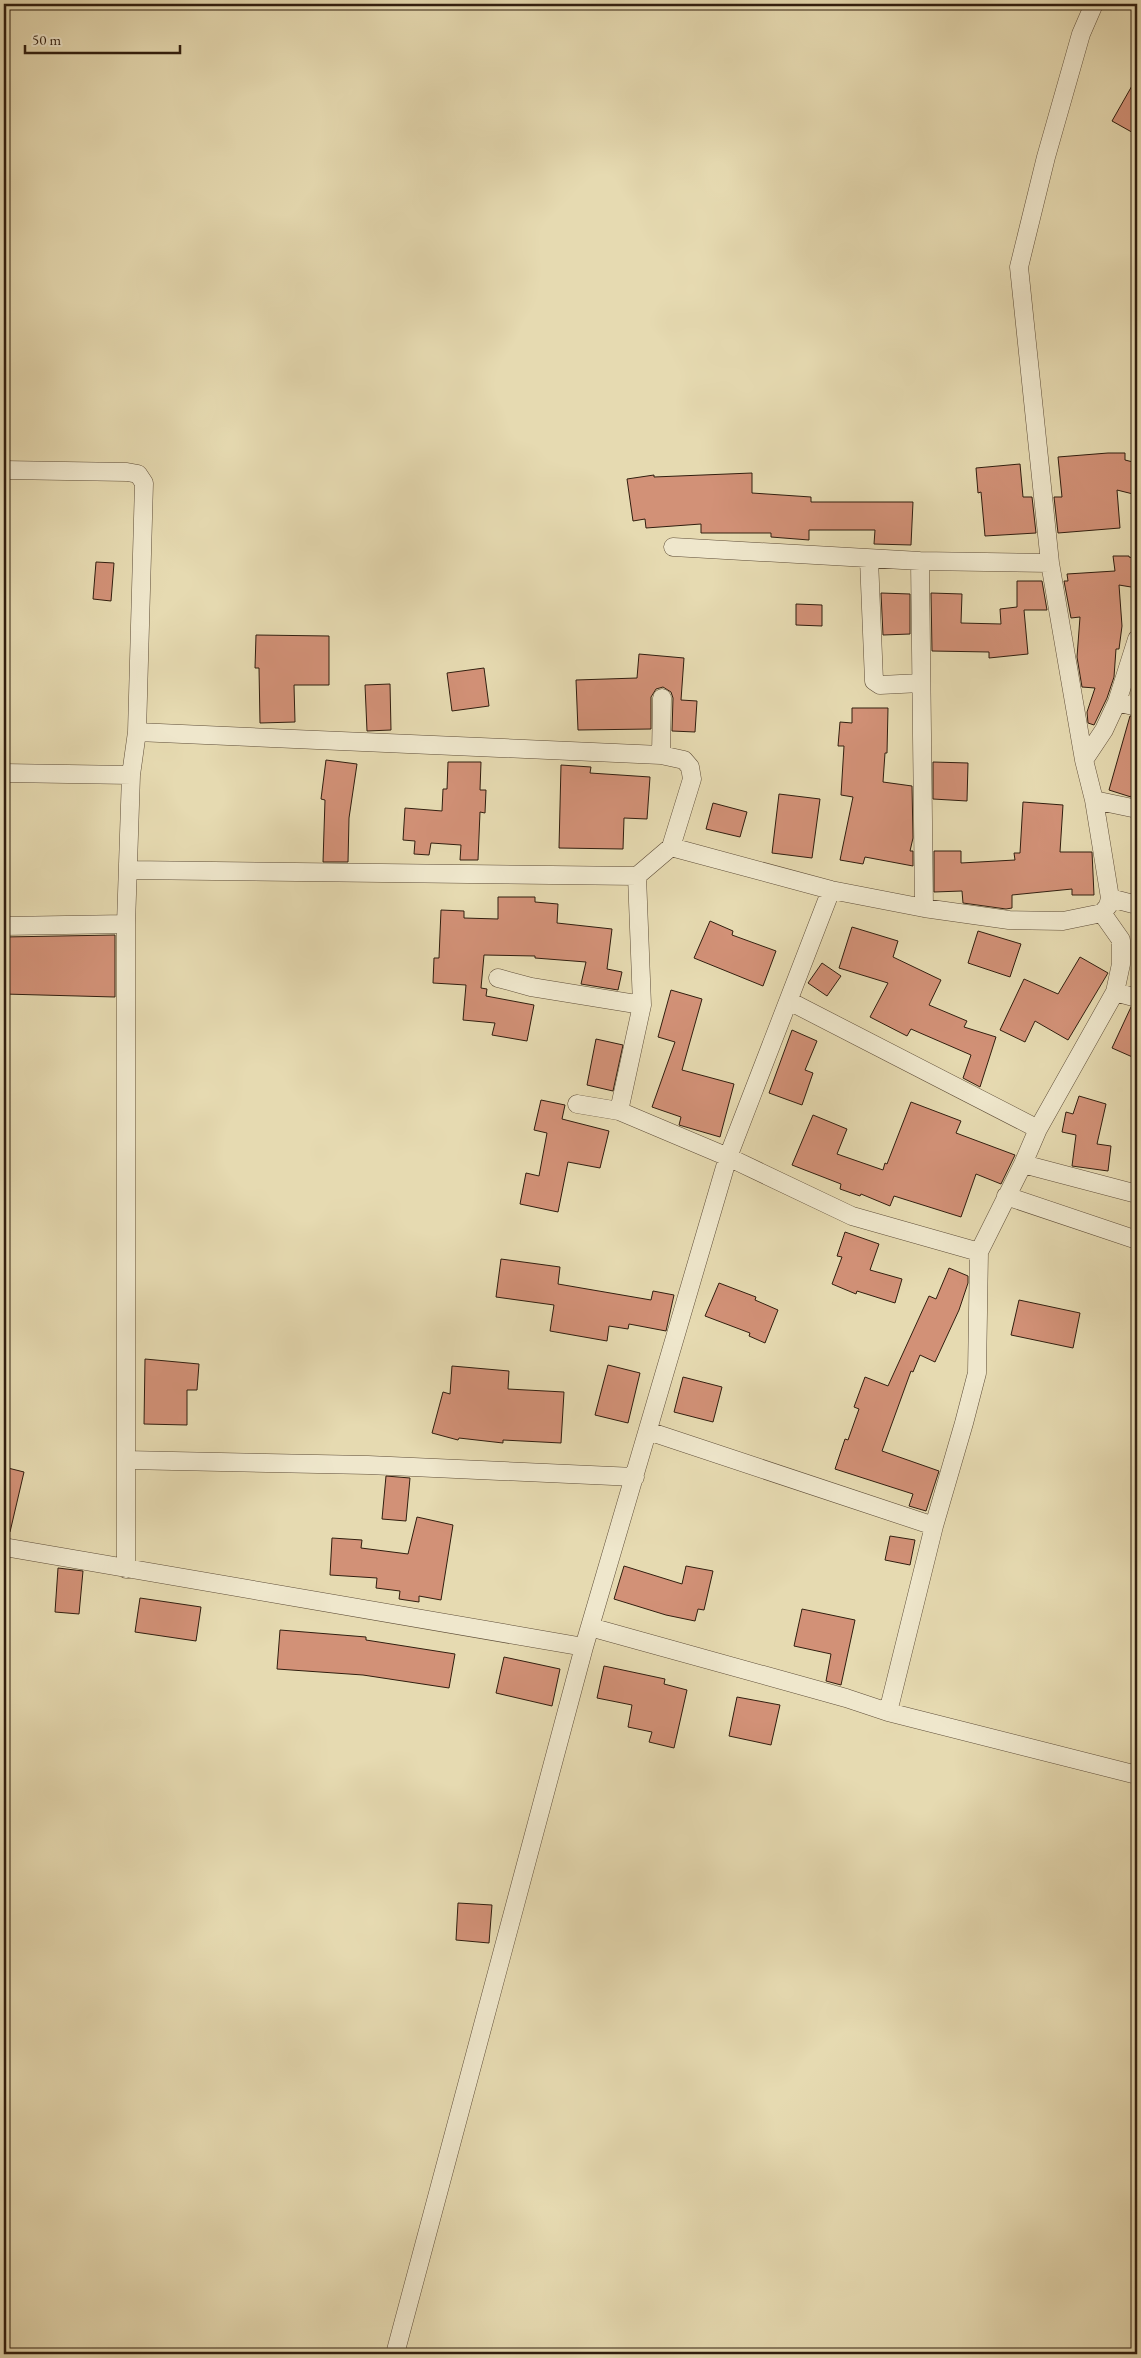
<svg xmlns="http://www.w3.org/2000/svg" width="1141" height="2358" font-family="'EB Garamond',serif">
<rect width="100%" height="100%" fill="#e6dab1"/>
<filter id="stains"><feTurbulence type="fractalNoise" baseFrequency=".004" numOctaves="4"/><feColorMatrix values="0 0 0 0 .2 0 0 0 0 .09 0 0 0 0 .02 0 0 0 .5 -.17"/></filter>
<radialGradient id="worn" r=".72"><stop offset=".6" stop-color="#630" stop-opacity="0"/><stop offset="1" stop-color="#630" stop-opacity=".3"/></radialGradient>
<path fill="#d29177" stroke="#311e0f" d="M 1137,77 L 1137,135 L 1112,121 Z
M 1108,453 L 1125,453 L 1125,460 L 1137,463 L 1137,495 L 1117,490 L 1120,528 L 1058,533 L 1054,497 L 1062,497 L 1058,457 Z
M 1020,464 L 1023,497 L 1032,497 L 1036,533 L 985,536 L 981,492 L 978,493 L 976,468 Z
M 752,473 L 752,493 L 811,497 L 811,502 L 913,502 L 911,545 L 874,544 L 875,530 L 809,530 L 809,540 L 771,537 L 771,533 L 701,533 L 701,524 L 646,528 L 645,519 L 633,521 L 627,479 L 654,475 L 654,477 Z
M 1113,556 L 1129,556 L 1129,557 L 1137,559 L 1137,588 L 1119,585 L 1122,626 L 1119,649 L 1116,649 L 1114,677 L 1107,698 L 1094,725 L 1088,723 L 1087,712 L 1095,688 L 1082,687 L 1077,657 L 1080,617 L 1071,618 L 1064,581 L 1068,581 L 1067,574 L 1115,571 Z
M 96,562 L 114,563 L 111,601 L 93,599 Z
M 1017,581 L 1042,581 L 1047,610 L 1024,610 L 1028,654 L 989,658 L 989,652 L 932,651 L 931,593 L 962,594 L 961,623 L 1001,624 L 1000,609 L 1017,607 Z
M 881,593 L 910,594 L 910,634 L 883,635 Z
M 796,604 L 822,605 L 822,626 L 796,625 Z
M 256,635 L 329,636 L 329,685 L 294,685 L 295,722 L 260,723 L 259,668 L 255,668 Z
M 639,654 L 684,658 L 681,700 L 697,701 L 695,732 L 672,731 L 673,698 L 671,692 L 663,687 L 656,689 L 651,697 L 651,729 L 578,730 L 576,680 L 637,678 Z
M 484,668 L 489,706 L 452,711 L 447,673 Z
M 390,684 L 391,730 L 367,731 L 365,685 Z
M 852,708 L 888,708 L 887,753 L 885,753 L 883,782 L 912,786 L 913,838 L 910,851 L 913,851 L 913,866 L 865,857 L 863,864 L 840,860 L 853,797 L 841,795 L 844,746 L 838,746 L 840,722 L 852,723 Z
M 1130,716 L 1137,717 L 1137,774 L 1131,797 L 1109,790 Z
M 326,760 L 357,764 L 349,818 L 348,862 L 323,862 L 325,800 L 321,799 Z
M 448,762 L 481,762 L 480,790 L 486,790 L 485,813 L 480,812 L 478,860 L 460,860 L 461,845 L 431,843 L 429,855 L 414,854 L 415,841 L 403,840 L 405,808 L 442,811 L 443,789 L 447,789 Z
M 933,762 L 968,763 L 967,801 L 933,799 Z
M 561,765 L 591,767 L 590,773 L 650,777 L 647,819 L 624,818 L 623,849 L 559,848 Z
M 779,794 L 820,799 L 812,858 L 772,853 Z
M 1023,802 L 1063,805 L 1060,852 L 1092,852 L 1094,895 L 1072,895 L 1072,889 L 1012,895 L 1012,908 L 1006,909 L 963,903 L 962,891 L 934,892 L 934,851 L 961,851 L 961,863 L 1015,860 L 1014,853 L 1020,853 Z
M 713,803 L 747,812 L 740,837 L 706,829 Z
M 498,897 L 535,897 L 535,902 L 558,904 L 557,923 L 612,929 L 607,969 L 622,972 L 618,990 L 581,984 L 586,962 L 535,958 L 535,956 L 484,955 L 481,988 L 487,989 L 486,996 L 534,1005 L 527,1041 L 492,1035 L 495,1023 L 463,1020 L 466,985 L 433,983 L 434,958 L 439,958 L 441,910 L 464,911 L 464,918 L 498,919 Z
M 710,921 L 733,931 L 732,935 L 776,951 L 763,986 L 694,958 Z
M 852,927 L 898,941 L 893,957 L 941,980 L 929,1005 L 967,1021 L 964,1027 L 996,1037 L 980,1087 L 963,1078 L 971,1055 L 911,1029 L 907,1036 L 870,1017 L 888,983 L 839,968 Z
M 978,931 L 1021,944 L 1010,977 L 968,963 Z
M 115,935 L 115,997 L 4,994 L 4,937 Z
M 1080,957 L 1108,973 L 1068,1040 L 1035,1021 L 1025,1042 L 1000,1030 L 1024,979 L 1058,994 Z
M 822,963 L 841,976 L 827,996 L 808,983 Z
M 671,990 L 702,999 L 682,1070 L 734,1084 L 720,1137 L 679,1125 L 681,1117 L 652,1107 L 675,1042 L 658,1037 Z
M 1131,1007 L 1137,1008 L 1137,1059 L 1112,1048 Z
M 792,1030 L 817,1041 L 805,1070 L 813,1073 L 802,1105 L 769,1093 Z
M 596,1039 L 623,1045 L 613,1091 L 587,1085 Z
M 1079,1096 L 1106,1104 L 1097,1144 L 1111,1146 L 1108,1171 L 1072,1166 L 1076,1135 L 1062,1132 L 1066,1112 L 1073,1114 Z
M 541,1100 L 565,1105 L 562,1119 L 609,1131 L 600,1168 L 568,1162 L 558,1212 L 520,1204 L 526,1173 L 539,1176 L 547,1133 L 534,1130 Z
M 911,1102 L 961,1121 L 956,1133 L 1015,1155 L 1001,1184 L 976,1174 L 961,1217 L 894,1196 L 890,1206 L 861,1194 L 860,1196 L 840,1189 L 841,1184 L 792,1165 L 813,1115 L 847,1129 L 837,1154 L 883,1170 L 885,1163 L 887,1164 Z
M 845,1232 L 879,1244 L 870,1270 L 902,1279 L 895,1303 L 857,1291 L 856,1294 L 832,1284 L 842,1257 L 837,1256 Z
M 501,1259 L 560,1267 L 558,1284 L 651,1300 L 653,1291 L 674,1295 L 666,1331 L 629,1324 L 628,1329 L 609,1326 L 607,1341 L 550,1331 L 554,1305 L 496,1297 Z
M 949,1268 L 968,1276 L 968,1283 L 959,1310 L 935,1362 L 920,1355 L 913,1372 L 911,1371 L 882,1451 L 939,1471 L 926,1511 L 909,1506 L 913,1494 L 835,1469 L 845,1439 L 848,1440 L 859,1409 L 854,1407 L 865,1377 L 888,1386 L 929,1296 L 936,1299 Z
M 719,1283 L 756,1297 L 755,1300 L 778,1310 L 765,1343 L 749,1336 L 750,1333 L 705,1316 Z
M 1019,1300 L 1080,1313 L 1073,1348 L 1011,1335 Z
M 145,1359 L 199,1364 L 197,1390 L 187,1390 L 187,1425 L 144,1424 Z
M 608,1365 L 640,1373 L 628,1423 L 595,1415 Z
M 452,1366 L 509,1371 L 508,1389 L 564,1392 L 561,1443 L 503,1440 L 503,1443 L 459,1438 L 458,1440 L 432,1433 L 443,1392 L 450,1394 Z
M 683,1377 L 722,1387 L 713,1422 L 674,1412 Z
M 4,1467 L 24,1472 L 10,1532 L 4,1532 Z
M 386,1476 L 410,1478 L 406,1521 L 382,1519 Z
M 417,1517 L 453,1525 L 441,1600 L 419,1596 L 419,1602 L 399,1599 L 400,1591 L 376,1588 L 377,1578 L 330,1575 L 332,1538 L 362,1540 L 361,1548 L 408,1554 Z
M 890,1536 L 915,1540 L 910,1565 L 885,1560 Z
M 624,1566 L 682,1584 L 686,1566 L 713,1571 L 704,1610 L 698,1609 L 695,1621 L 666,1615 L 614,1599 Z
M 58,1568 L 83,1571 L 79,1614 L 55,1612 Z
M 140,1598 L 201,1607 L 196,1641 L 135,1632 Z
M 802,1609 L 855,1620 L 841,1685 L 826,1681 L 831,1654 L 794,1646 Z
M 280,1630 L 366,1637 L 366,1640 L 455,1654 L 449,1688 L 363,1675 L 277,1669 Z
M 504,1657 L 560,1669 L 552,1706 L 496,1693 Z
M 604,1666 L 665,1679 L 664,1684 L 687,1690 L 674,1748 L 649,1742 L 652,1732 L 628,1727 L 632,1705 L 597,1698 Z
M 737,1697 L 780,1705 L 771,1745 L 729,1736 Z
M 458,1903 L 492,1905 L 489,1943 L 456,1940 Z"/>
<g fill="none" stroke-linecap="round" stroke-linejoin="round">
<g stroke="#5e4d38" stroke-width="19">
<path id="minor" d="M 4,470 L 127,472 L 138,474 L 144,483 L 137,732 L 131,775 L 4,773
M 673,547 L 920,561 L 1050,563
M 869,559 L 874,681 L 880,685 L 921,683
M 920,561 L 924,908
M 1117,702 L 1137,707
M 661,755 L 662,698
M 1084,760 L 1104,730 L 1117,702 L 1137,639
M 1094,800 L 1137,809
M 671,847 L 831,890 L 924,908 L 1009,920 L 1063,921 L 1102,913 L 1108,906 L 1110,898 L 1094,800 L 1084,760 L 1050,563 L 1019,267 L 1046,157 L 1081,34 L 1094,4
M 129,870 L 637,876 L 671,847 L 692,779 L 690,767 L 684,760 L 661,755 L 137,732
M 637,876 L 642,1005 L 619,1111 L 728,1157 L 852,1216 L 979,1252
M 1110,898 L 1137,905
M 4,926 L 126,924
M 498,978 L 531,987 L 642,1005
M 1115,992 L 1137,998
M 789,1001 L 1038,1129
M 577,1104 L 619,1111
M 1023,1164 L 1137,1194
M 1006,1196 L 1137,1240
M 648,1431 L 934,1526
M 126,1460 L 368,1465 L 635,1477
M 4,1547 L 584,1647
M 126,1569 L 126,924 L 131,775
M 590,1627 L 846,1698 L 888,1712 L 1137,1775
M 888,1712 L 934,1526 L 964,1423 L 977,1373 L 979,1252 L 1023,1164 L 1038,1129 L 1115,992 L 1121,964 L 1121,940 L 1102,913
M 395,2354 L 584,1647 L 728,1157 L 831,890"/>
</g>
<use href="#minor" stroke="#efe7cc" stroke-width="18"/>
</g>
<rect width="1141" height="2358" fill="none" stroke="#e6dab1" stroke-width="20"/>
<rect x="5" y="5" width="1131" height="2348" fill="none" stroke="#311e0f" stroke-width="2.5"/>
<rect x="10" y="10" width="1121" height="2338" fill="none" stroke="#311e0f"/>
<path d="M25 45v8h155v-8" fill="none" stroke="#311e0f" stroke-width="2.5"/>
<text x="32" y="45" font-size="15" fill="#311e0f" stroke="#efe7cc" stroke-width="4" paint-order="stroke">50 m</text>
<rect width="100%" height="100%" filter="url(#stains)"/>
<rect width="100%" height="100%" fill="url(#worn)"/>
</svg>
